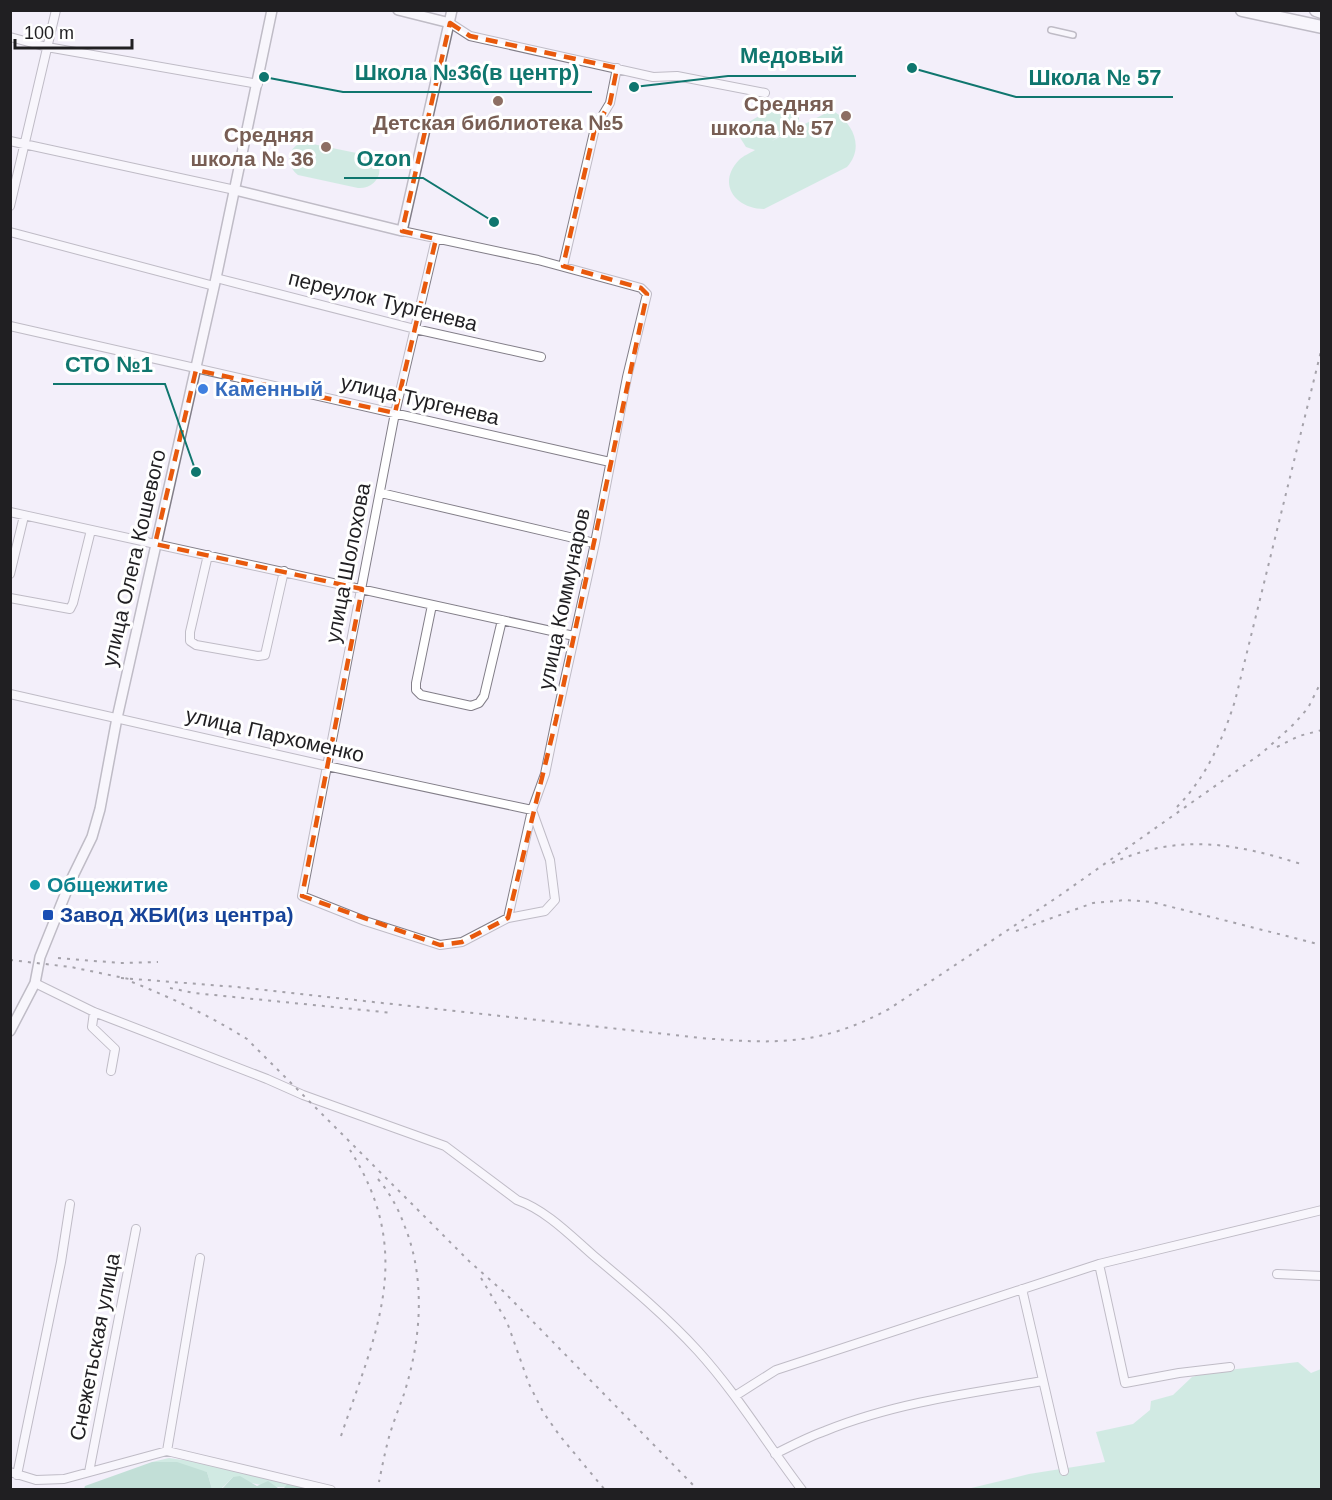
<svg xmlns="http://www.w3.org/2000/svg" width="1332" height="1500" font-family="Helvetica,sans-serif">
<rect width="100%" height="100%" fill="#f3effa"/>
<path fill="#a9e5c8" d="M 781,103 C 794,103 800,110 799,123 L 772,141 L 826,113 L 835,112 C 854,125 864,148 847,167 L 764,209 C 736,209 716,184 739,160 C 743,156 750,153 755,150 L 746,147 C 741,139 736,134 742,126 Z
M 303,142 L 371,156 C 388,168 377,189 358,188 L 298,175 C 285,165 287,147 303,142 Z
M 1298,1362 L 1311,1373 L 1321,1369 L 1321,1489 L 963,1490 L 1029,1474 L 1105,1462 L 1096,1432 L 1133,1424 L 1150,1410 L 1151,1401 L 1173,1395 L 1192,1377 L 1211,1372 Z
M 169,1458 L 266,1472 L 331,1489 L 304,1489 L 301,1486 C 274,1489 258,1486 233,1477 L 221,1489 L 212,1489 L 207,1472 L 152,1462 Z"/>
<path fill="#87cdad" d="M 152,1462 L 177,1462 L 207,1472 L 212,1489 L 84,1489 L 85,1486 Z
M 240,1476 L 257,1486 L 268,1481 L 278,1488 L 284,1488 L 289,1482 L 301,1486 L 304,1489 L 221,1490 L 233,1477 Z"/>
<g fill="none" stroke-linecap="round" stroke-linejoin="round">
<g stroke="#827e88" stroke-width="8">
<path id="pedestrian" d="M 1051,30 L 1073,35"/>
</g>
<g stroke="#827e88" stroke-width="10">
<path id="minor" d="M 450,23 L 470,36 L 653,77 L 677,76 L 765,93
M 10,37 L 47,47 L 258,84
M 10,141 L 235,190
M 10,206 L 56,10
M 402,231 L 538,260 L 641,288 L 647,294 L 627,377 L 595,543 L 556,720 L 545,774 L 532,810 L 550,860 L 555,900 L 545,911 L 508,918 L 462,942 L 440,945 L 365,921 L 302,896 L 395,413 L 436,239
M 10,232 L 214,286
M 563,266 L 595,128 L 610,103 L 617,68
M 216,278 L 415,329 L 541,357
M 10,326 L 610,462
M 381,493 L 595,543
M 10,512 L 574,636
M 208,555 L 190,632 L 190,641 L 196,645 L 258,656 L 265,655 L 284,571
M 10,574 L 24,516
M 10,598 L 70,609 L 73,603 L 91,530
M 432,605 L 416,683 L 416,690 L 421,695 L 471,706 L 479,703 L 484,696 L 502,620
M 10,694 L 327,766 L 532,810 L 508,918
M 35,983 L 94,1012 L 267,1079 L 303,1095 L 445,1146 L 517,1200 C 546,1210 571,1236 594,1256 C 630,1286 667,1317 698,1351 C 737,1394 767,1444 802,1490
M 94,1012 L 92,1027 L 115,1049 L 111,1071
M 1099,1264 L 1125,1383 L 1179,1373 L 1230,1367
M 1277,1274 L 1322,1276
M 1022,1289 L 1064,1471
M 735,1396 L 776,1370 L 1099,1264 L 1322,1210
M 167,1451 L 200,1258
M 775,1454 C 791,1446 808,1437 825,1431 C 894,1403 970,1393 1043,1381
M 10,1472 L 36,1480 L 64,1479 L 167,1451 L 331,1490
M 89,1472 L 136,1229
M 17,1475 L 61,1262 L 70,1204"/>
</g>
<g stroke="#827e88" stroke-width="12">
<path id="tertiary" d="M 398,10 L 450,23
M 235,190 L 402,231 L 452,10
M 10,1031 L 35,983 L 40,957 L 71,880 L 92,837 L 100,809 L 117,718 L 216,278 L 272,10"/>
</g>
<g stroke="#827e88" stroke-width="15">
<path id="primary" d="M 1242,10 L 1322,27
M 1316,10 L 1322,12"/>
</g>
<use href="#pedestrian" stroke="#fff" stroke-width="5"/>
<use href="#minor" stroke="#fff" stroke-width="8"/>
<use href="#tertiary" stroke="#fff" stroke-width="9"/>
<use href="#primary" stroke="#fff" stroke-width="12"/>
<path stroke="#47454a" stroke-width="2" stroke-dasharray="3 6" stroke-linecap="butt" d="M 1277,747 L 1299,736 L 1322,730
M 1177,807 C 1207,776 1222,741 1235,701 L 1322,347
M 1112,863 C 1179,833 1234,843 1301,864
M 1016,931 L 1093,903 L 1126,900 L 1152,902 L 1322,945
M 58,958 L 120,963 L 158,962
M 10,960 L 71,967 L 129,979
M 121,978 L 237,987 L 701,1038 C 775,1044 821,1046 889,1009 L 1059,896 L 1262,753 L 1294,724 L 1308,708 L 1322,680
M 132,982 C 172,998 210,1016 247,1039 L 471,1263 L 504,1292 L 698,1490
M 170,988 L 194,993 L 393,1013
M 378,1179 C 390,1193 399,1210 405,1227 C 426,1280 421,1340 404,1394 C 399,1408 393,1423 389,1437 C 385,1452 382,1467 379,1482
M 481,1278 L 507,1322 L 529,1384 L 543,1412 L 560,1436 L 605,1490
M 341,1436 C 376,1332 416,1254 350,1150"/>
</g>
<path d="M0 0H1332V1500H0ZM 450,23 L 470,36 L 617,68 L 610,103 L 595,128 L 563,266 L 641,288 L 647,294 L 556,720 L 508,918 L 462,942 L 440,945 L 302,896 L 362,589 L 155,544 L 196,370 L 395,413 L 436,239 L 402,231 Z" fill="#f3effa" fill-opacity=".55" fill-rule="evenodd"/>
<path fill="none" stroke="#e8590c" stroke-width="4.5" stroke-dasharray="12 8" stroke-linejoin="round" d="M 450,23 L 470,36 L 617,68 L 610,103 L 595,128 L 563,266 L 641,288 L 647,294 L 556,720 L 508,918 L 462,942 L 440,945 L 302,896 L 362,589 L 155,544 L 196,370 L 395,413 L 436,239 L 402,231 Z"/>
<g fill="#8d6e63" stroke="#fff" stroke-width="2">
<circle cx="498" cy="101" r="6"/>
<circle cx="846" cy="116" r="6"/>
<circle cx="326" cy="147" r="6"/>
</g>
<circle fill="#3f7fe0" stroke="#fff" stroke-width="2" cx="203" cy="389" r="6"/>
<circle fill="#0f9aa8" stroke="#fff" stroke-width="2" cx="35" cy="885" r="6"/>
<rect fill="#1a4fb4" stroke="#fff" stroke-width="2" x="42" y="909" width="12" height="12" rx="3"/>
<g text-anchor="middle" stroke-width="6" stroke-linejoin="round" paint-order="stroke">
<g font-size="21" font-weight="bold" fill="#785e54" stroke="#fff" text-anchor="end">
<text x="834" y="111">Средняя<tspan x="834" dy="24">школа № 57</tspan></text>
<text x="498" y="130" text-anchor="middle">Детская библиотека №5</text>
<text x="314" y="142">Средняя<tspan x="314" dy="24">школа № 36</tspan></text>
</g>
<g font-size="21" fill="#201f22" stroke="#fff">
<text transform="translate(383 301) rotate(14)" y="7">переулок Тургенева</text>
<text transform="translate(420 400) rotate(13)" y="7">улица Тургенева</text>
<text transform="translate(134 558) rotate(-77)" y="7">улица Олега Кошевого</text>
<text transform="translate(348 563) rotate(-79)" y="7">улица Шолохова</text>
<text transform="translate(564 599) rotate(-78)" y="7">улица Коммунаров</text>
<text transform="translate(275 735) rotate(13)" y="7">улица Пархоменко</text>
<text transform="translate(95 1347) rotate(-79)" y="7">Снежетьская улица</text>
</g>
<g font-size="21" font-weight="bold" fill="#366cbe" stroke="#fff" text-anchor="start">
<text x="215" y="396">Каменный</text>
</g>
<g font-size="21" font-weight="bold" fill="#0d838f" stroke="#fff" text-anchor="start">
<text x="47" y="892">Общежитие</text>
</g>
<g font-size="21" font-weight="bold" fill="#164399" stroke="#fff" text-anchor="start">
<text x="60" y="922">Завод ЖБИ(из центра)</text>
</g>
</g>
<path fill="none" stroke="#0f766e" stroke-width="2" d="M634 87L728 76H856M264 77L343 92H592M912 68L1016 97H1173M494 222L423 178H344M196 472L165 384H53"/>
<g fill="#0f766e" stroke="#fff" stroke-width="2">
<circle cx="634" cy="87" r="6"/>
<circle cx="264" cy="77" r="6"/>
<circle cx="912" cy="68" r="6"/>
<circle cx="494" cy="222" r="6"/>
<circle cx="196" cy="472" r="6"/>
</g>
<g font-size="22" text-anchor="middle" font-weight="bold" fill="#0f766e" stroke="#fff" stroke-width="6" stroke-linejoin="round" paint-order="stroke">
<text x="792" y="63">Медовый</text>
<text x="467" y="80">Школа №36(в центр)</text>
<text x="1095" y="85">Школа № 57</text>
<text x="384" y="166">Ozon</text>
<text x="109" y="372">СТО №1</text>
</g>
<rect width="1332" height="1500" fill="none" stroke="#201f22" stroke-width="24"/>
<path d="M15 39v9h117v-9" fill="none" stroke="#201f22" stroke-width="3"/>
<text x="24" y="39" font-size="18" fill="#201f22" stroke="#ffffff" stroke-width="4.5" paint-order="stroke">100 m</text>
</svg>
